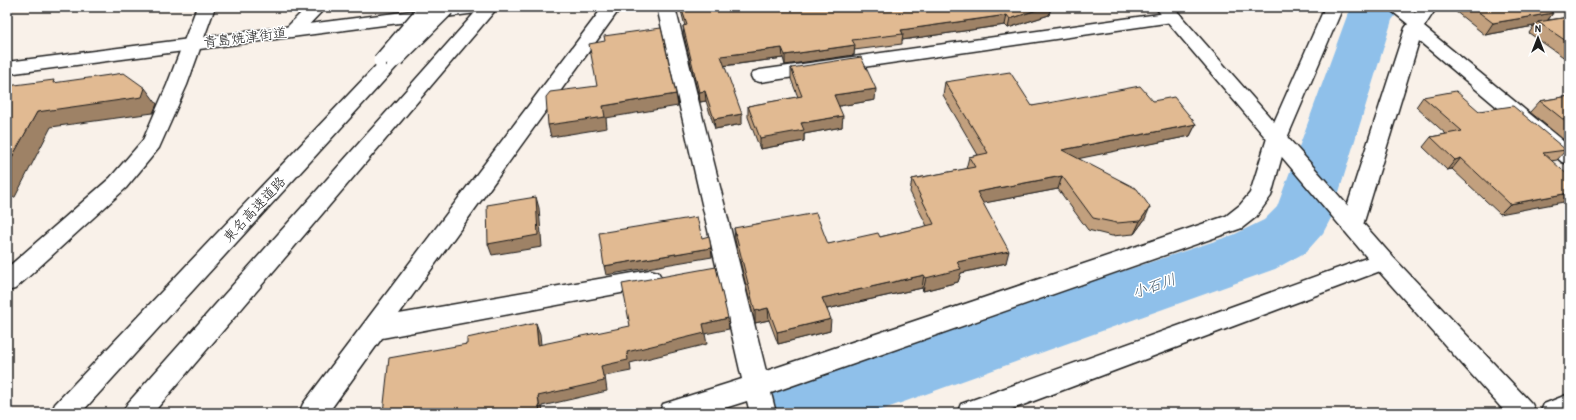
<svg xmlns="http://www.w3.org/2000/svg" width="1576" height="420" font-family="'Patrick Hand','Klee One',sans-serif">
<rect width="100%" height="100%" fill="#f9f1e9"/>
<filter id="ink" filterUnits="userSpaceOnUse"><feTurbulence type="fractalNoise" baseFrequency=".025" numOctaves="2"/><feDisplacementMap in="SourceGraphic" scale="8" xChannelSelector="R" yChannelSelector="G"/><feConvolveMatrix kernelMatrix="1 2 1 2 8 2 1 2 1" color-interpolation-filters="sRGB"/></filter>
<g filter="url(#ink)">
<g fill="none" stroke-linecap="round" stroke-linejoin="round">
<path fill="#8fc0ea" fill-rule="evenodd" d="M 1353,7 L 1402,7 L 1392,20 L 1331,218 L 1323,233 L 1306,252 L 1275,269 L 873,413 L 749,413 L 759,391 L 1233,235 L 1264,220 L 1277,207 L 1347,16 Z"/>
<g stroke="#1c1c1c" stroke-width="3">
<path id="minor" d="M 307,7 L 326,7 L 299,35 L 293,36 L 287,35 L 284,31 L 287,27 Z
M 603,7 L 621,7 L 399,314 L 650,270 L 658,272 L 662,279 L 658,286 L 382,338 L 328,413 L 299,413 L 303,404 Z
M 657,7 L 675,7 L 766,371 L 1226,216 L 1240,205 L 1250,193 L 1267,138 L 1325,7 L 1343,7 L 1287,138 L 1271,196 L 1256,217 L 1242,228 L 771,393 L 776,413 L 750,413 L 747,401 L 709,413 L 659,413 L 663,404 L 742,379 Z
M 1387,7 L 1407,7 L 1415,13 L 1419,7 L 1437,7 L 1424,27 L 1569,146 L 1569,164 L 1562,162 L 1419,41 L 1363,225 L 1360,231 L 1352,233 L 1344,231 L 1341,225 L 1405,28 L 1408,24 Z
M 1173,12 L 1179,13 L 1182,17 L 1179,21 L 760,82 L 753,80 L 751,76 L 753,72 L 760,70 Z
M 1383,252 L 1391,255 L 1395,261 L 1391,267 L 1002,413 L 957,413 L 961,404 Z
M 1569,394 L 1569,413 L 1540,413 L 1544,404 Z"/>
</g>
<g stroke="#1c1c1c" stroke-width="3">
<path id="tertiary" d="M 197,7 L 215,7 L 187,85 L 159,148 L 126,188 L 15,289 L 7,291 L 7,268 L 110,178 L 143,140 L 167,85 Z
M 1155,7 L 1173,7 L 1391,255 L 1532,404 L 1536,413 L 1506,413 L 1375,267 Z"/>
</g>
<g stroke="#1c1c1c" stroke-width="3">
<path id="secondary" d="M 443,7 L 493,7 L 490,11 L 484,12 L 7,74 L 7,62 Z"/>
</g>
<g stroke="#1c1c1c" stroke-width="3">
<path id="motorway" d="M 480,7 L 498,7 L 153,413 L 123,413 L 127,404 Z
M 394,52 L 401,54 L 403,58 L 401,62 L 81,413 L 51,413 L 55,404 L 387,54 Z"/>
</g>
<use href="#minor" fill="#fff" fill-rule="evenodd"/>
<use href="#tertiary" fill="#fff" fill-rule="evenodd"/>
<use href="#secondary" fill="#fff" fill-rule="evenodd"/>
<use href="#motorway" fill="#fff" fill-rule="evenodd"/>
<g stroke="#1c1c1c" stroke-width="16" stroke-linecap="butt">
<path id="service-bridge" d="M 380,61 L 426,7"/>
</g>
<g stroke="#1c1c1c" stroke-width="22" stroke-linecap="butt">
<path id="motorway-bridge" d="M 394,58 L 445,7"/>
</g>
<use href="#service-bridge" stroke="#fff" stroke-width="13"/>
<use href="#motorway-bridge" stroke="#fff" stroke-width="19"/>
</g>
<path fill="#c2a07e" stroke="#1c1c1c" d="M 680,7 L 1051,7 L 1049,15 L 1008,28 L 1005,25 L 902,40 L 902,44 L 854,50 L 854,55 L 785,65 L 783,58 L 724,66 L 742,124 L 715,129 L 706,101 L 700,102 L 684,36 L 683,26 L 685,26 Z
M 1458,7 L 1544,7 L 1553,13 L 1548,20 L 1569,17 L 1569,61 L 1529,33 L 1534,26 L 1485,35 L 1455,11 Z
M 791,68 L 875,100 L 839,106 L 842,127 L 804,134 L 804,141 L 760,149 L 748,117 L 748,106 L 798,97 L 791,79 Z
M 945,82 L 1032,106 L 1153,101 L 1196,124 L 1190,136 L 1078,158 L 1145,219 L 1134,234 L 1112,236 L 1088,230 L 1058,189 L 983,203 L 1006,263 L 961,273 L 958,282 L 923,291 L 922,288 L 827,309 L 830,331 L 778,344 L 769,320 L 755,323 L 735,240 L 734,228 L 828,244 L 880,237 L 927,226 L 910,192 L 912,179 L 966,169 L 969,157 L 978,155 L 943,95 Z
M 1569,96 L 1569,144 L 1530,112 L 1540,101 Z
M 1423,97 L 1479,111 L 1566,150 L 1557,160 L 1551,161 L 1500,214 L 1452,169 L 1447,170 L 1423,147 L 1431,137 L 1446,134 L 1416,107 Z"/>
<path fill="#9e8266" stroke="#1c1c1c" d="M 1045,7 L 1051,7 L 1049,15 L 1008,28 L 1010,19 Z
M 1553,13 L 1544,25 L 1538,22 L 1534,26 L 1485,35 L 1493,23 Z
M 1007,15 L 1005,25 L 902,40 L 903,34 L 901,30 Z
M 855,45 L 854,55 L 785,65 L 785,55 Z
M 782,48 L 783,58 L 722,66 L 721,56 Z
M 145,88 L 157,104 L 153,113 L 51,127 L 15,197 L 7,198 L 7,166 L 37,112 Z
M 876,89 L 875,100 L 834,107 L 834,95 Z
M 705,91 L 706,101 L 700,102 L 699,92 Z
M 676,94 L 678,106 L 606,118 L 607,128 L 551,137 L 548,125 L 603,106 Z
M 742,114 L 742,124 L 715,129 L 714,119 Z
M 843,116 L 842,127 L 804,134 L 804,141 L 760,149 L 760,138 L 801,123 Z
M 1196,124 L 1190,136 L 1057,163 L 1062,150 Z
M 1461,158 L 1452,169 L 1447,170 L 1455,160 Z
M 1062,176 L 1058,189 L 974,205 L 977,192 Z
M 1569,193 L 1569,201 L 1500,214 L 1510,204 Z
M 536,197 L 539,208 L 542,247 L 492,255 L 488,244 Z
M 1150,207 L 1145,219 L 1134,234 L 1140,221 Z
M 711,248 L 712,257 L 606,275 L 604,266 Z
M 1009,251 L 1006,263 L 961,273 L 958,282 L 923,291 L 926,278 L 957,262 Z
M 924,275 L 922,288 L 822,310 L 822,298 Z
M 768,308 L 769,320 L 755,323 L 755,311 Z
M 728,318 L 729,329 L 705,334 L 707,344 L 630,363 L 631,371 L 605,376 L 607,391 L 542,406 L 543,413 L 540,413 L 538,396 L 601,366 L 627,352 L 703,324 Z
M 831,319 L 830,331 L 778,344 L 777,332 Z
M 536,323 L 540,334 L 542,356 L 538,345 Z"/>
<path fill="#e1ba92" stroke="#1c1c1c" d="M 681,7 L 1045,7 L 1010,19 L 1007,15 L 901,30 L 903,34 L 852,40 L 855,45 L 785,55 L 782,48 L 721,56 L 742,114 L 714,119 L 705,91 L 699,92 L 683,26 L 687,25 Z
M 1472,7 L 1544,7 L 1553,13 L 1493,23 Z
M 1569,17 L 1569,43 L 1538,22 Z
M 661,28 L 676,94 L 603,106 L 605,117 L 548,125 L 546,97 L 550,92 L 597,86 L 589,44 L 605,41 L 604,36 Z
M 861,57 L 876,89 L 834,95 L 843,116 L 801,123 L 804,130 L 760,138 L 748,106 L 802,96 L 791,68 Z
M 1010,72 L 1032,106 L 1140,86 L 1153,101 L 1174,97 L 1196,124 L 1062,150 L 1137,189 L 1150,207 L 1140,221 L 1117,223 L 1093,218 L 1062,176 L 977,192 L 1009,251 L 957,262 L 961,269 L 926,278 L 924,275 L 822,298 L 831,319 L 777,332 L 768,308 L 755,311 L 734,228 L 816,213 L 828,244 L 878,233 L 880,237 L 934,224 L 912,179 L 975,167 L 969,157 L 988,153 L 945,82 Z
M 124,73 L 145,88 L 142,97 L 37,112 L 7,166 L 7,86 L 54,80 L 53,83 Z
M 1456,91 L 1479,111 L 1513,106 L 1566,150 L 1543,153 L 1569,176 L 1569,193 L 1510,204 L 1461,158 L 1455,160 L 1431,137 L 1462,131 L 1423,97 Z
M 1569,96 L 1569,124 L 1540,101 Z
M 536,197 L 538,235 L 488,244 L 487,205 Z
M 697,217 L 702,238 L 709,236 L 711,248 L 604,266 L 599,233 Z
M 716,267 L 728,318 L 703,324 L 705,333 L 627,352 L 628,360 L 601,366 L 604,381 L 538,396 L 540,413 L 383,413 L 389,358 L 467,344 L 467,338 L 536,323 L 538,345 L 630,326 L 622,284 Z"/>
</g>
<g text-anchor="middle" stroke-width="3" stroke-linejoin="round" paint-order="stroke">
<g font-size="14" fill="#1c1c1c" stroke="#fff">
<text transform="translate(245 37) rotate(-7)" y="5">青島焼津街道</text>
<text transform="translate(254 209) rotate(-47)" y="5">東名高速道路</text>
</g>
<g font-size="15" font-style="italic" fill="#4a5e6e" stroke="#fff">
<text transform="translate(1154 286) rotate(-19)" y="5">小石川</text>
</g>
</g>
<rect width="1576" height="420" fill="none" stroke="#fff" stroke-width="24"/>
<rect x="12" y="12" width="1552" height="396" fill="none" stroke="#1c1c1c" stroke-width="1.5" filter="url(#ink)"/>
<g transform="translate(1538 38)" stroke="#ffffff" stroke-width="3" paint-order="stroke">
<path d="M0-3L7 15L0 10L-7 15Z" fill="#1c1c1c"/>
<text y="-6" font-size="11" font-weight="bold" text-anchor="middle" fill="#1c1c1c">N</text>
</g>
</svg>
